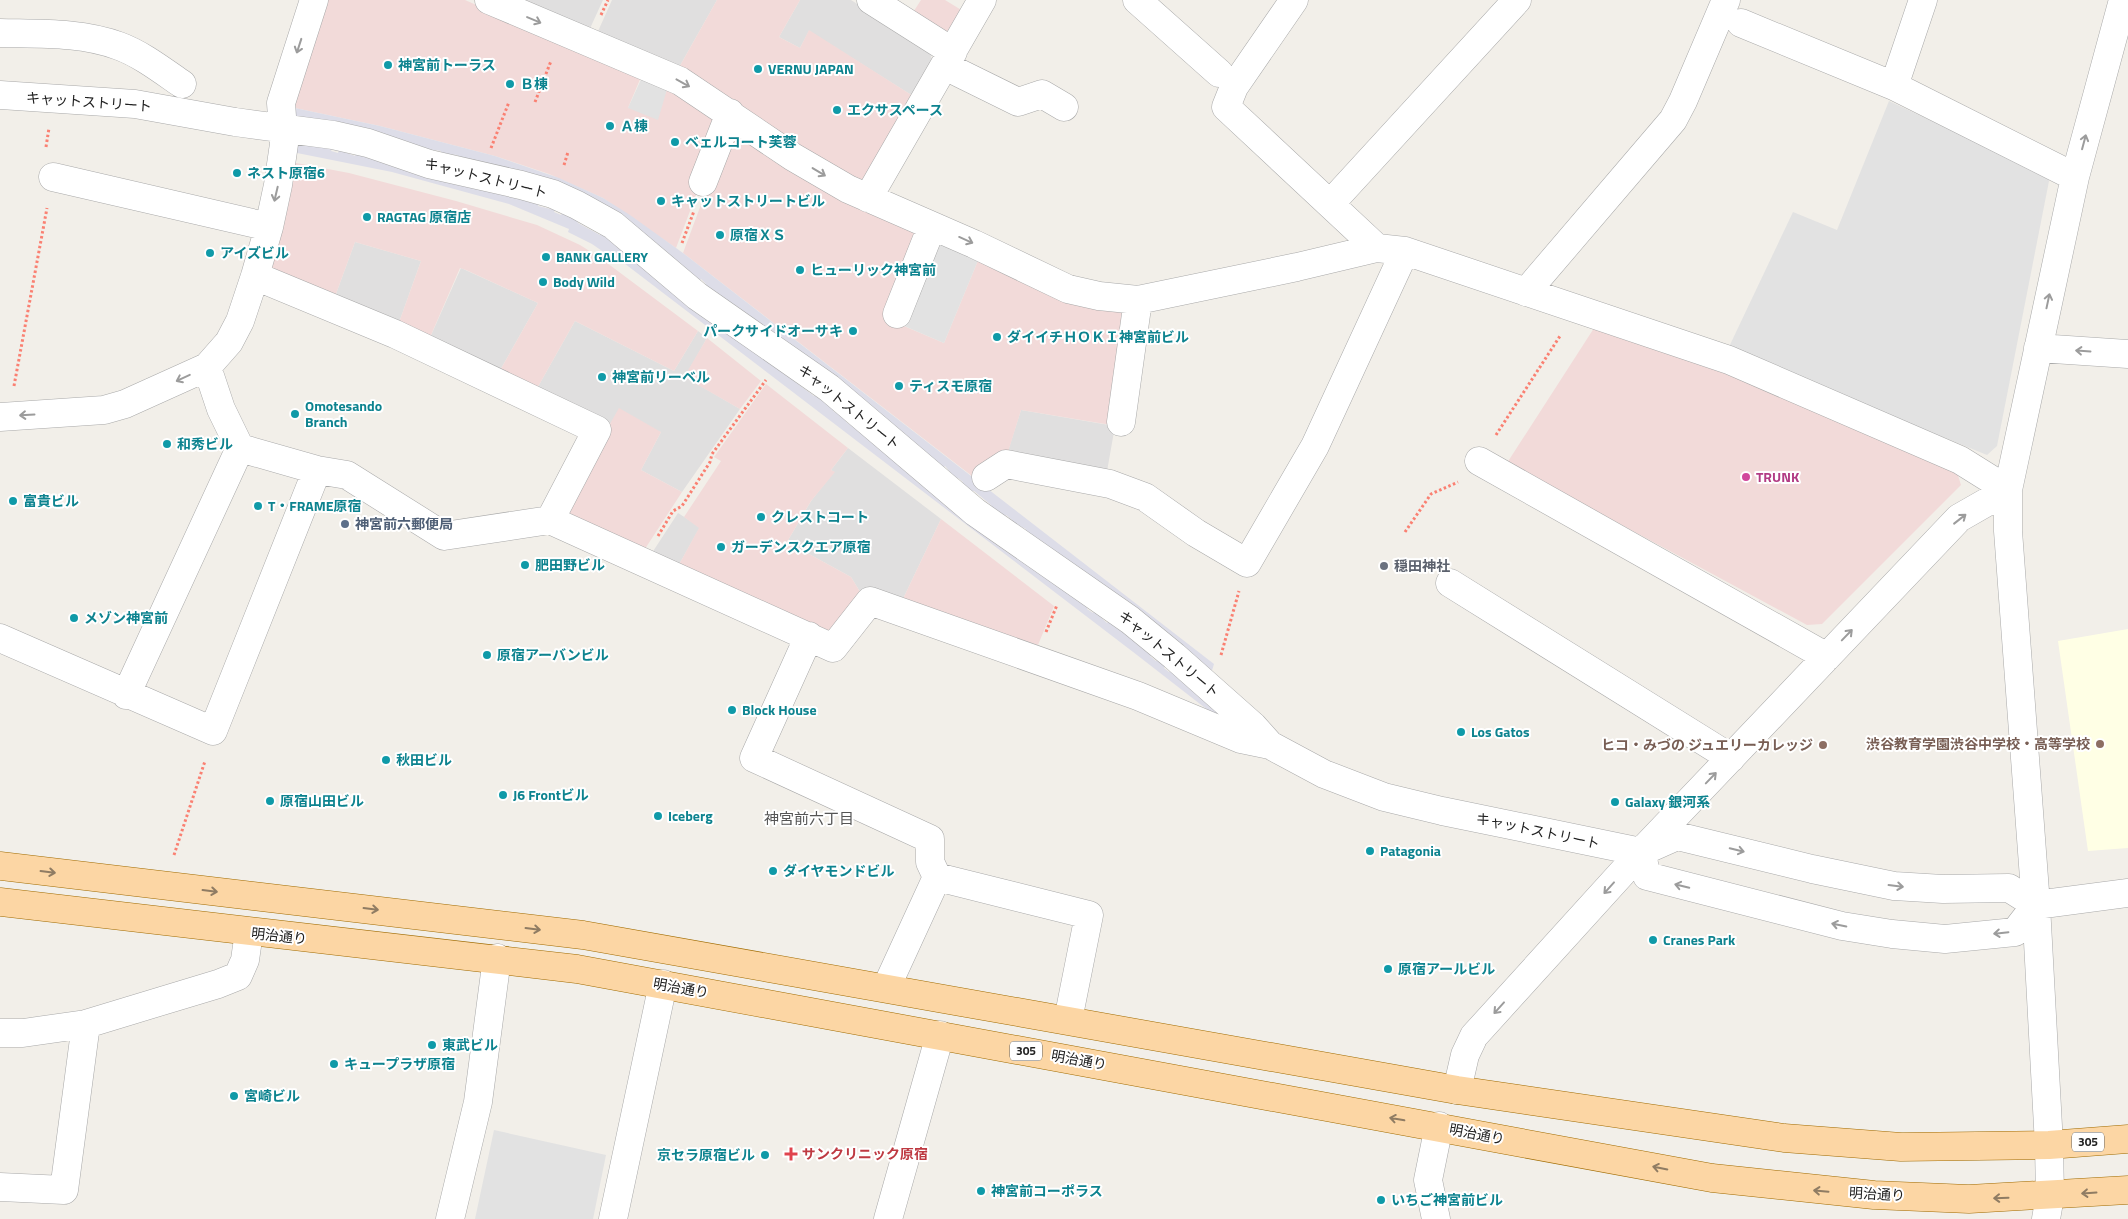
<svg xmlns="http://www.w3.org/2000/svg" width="2128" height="1219" font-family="'Titillium Web','Noto Sans JP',sans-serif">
<rect width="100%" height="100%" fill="#f2efe9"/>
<path fill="#e0dfdf" d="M 517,0 L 603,0 L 587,35 Z
M 612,0 L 717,0 L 677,71 L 595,38 Z
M 800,0 L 851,0 L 929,50 L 933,63 L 913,96 L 809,31 L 800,48 L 779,37 Z
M 355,242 L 421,261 L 397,328 L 333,302 Z
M 461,268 L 538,303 L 498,374 L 428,342 Z
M 575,321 L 674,371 L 698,331 L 707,338 L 685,377 L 740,409 L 682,492 L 641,470 L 661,432 L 607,428 L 535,392 Z
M 1021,410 L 1115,426 L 1106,477 L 1008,451 Z
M 848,448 L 941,519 L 902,601 L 862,595 L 851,577 L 787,542 L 811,501 L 834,472 L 831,470 Z
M 678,513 L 700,527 L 676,570 L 648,559 Z"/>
<path fill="#f2dad9" d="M 323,0 L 465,0 L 641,77 L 628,108 L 667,88 L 716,121 L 690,186 L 698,190 L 676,248 L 603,198 L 549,174 L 495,156 L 380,126 L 290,107 Z
M 717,0 L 800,0 L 779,37 L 800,48 L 809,30 L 913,96 L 860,186 L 677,71 Z
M 921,0 L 945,0 L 963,11 L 953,29 L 942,32 L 912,14 Z
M 735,134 L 920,232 L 885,318 L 944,343 L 979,258 L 1064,298 L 1121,312 L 1124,316 L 1111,425 L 1021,410 L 1008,452 L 972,476 L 727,287 L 683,253 L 706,191 Z
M 291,162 L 349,173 L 456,201 L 537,225 L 580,245 L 599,257 L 698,331 L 674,371 L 575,321 L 535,392 L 498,374 L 538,303 L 466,270 L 460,268 L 428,342 L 397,328 L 421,261 L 355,242 L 333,302 L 265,275 Z
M 1596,325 L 1729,368 L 1956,469 L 1961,485 L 1822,624 L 1807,625 L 1507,463 Z
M 707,338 L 761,381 L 740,409 L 684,377 Z
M 766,384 L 848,448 L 831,470 L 835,472 L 811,501 L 787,542 L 851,577 L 862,595 L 830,635 L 676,570 L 699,528 L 684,517 L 721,461 L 714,457 Z
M 619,408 L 661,432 L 641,470 L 682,492 L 641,555 L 567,519 L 562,508 Z
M 941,519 L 1054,606 L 1038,645 L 902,601 Z"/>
<path fill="#ffffe5" d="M 2128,629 L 2128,848 L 2088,851 L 2058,641 Z"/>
<path fill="#e2e2e2" d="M 643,75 L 668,86 L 658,120 L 628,108 Z
M 1889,101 L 2050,176 L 1997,446 L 1987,455 L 1728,349 L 1793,212 L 1837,230 Z
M 937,239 L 979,258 L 944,343 L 902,325 Z
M 494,1130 L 606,1155 L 593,1219 L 475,1219 Z"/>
<path fill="#dddde8" d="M 290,107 L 380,126 L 495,156 L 559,178 L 603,198 L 630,215 L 683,253 L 1214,664 L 1210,677 L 1022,535 L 1026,529 L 1011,522 L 1012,520 L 1006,515 L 1002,521 L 995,516 L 991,505 L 974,491 L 962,491 L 958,488 L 963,482 L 958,478 L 956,479 L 945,466 L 939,472 L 702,290 L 706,284 L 701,279 L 696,285 L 677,268 L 456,162 L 458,155 L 441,154 L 441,151 L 434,150 L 432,157 L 296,117 Z
M 298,143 L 333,144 L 331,151 L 338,153 L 339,150 L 355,156 L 357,149 L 541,199 L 538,206 L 555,210 L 554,212 L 561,215 L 564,209 L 574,213 L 578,223 L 600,235 L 611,233 L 615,236 L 611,242 L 791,370 L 794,381 L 814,396 L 825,396 L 838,405 L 833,411 L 848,420 L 846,422 L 852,426 L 857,421 L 1091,603 L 1087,609 L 1093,613 L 1094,611 L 1107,623 L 1112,617 L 1155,651 L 1150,656 L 1156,661 L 1158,660 L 1165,666 L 1164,668 L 1169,672 L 1174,667 L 1228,716 L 1221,724 L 1209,711 L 1137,655 L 620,260 L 618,262 L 592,244 L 568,232 L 569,229 L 509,204 L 392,172 L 292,152 Z"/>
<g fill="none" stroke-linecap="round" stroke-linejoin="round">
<g stroke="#a9a9a9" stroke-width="29">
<path id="minor" d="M 489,0 L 680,81 L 793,157 L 848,189 L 974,244 L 1068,289 L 1099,296 L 1138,300 L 1297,267 L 1377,248 L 1405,251 L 1729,360 L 1960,460 L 2008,490 L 1959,518 L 1641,852 L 1474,1036 L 1465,1055 L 1457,1090
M 871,0 L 953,52
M 1137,0 L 1219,73
M 1294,0 L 1234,87 L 1226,107 L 1377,248
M 1741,23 L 1894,86 L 2075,177
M 0,33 C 40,34 81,32 119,46 C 141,54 163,71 182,84
M 945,66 L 1018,102 L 1042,94 L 1064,107
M 1894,86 L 1923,0
M 0,95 L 135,104 L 235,122 L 333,135 L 368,143 L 429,164 L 521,185 L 553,194 L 577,205 L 613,225 L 697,296 L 829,388 L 975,512 L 1130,620 L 1174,656 L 1253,726 L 1270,745 L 1324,774 L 1384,797 L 1442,811 L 1641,852 L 1677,836 L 1812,869 L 1894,886 L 1943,889 L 2009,888 L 2036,905 L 2128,893
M 53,177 L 269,227
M 703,182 L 730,113
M 868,198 L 982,0
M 1330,204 L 1517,0
M 255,276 L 395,334 L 597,430 L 550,520
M 1526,292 L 1673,120 L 1683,101 L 1726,0
M 897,314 L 932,226
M 2038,348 L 2128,354
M 207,367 L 221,409 L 240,448 L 317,470 L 347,475 L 444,536 L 550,520 L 833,648 L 870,601 L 1138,696 L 1241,739 L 1270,745
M 0,417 L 104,410 L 125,404 L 207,367 L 229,342 L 240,321 L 255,276 L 269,227 L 278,185 L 284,144 L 281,103 L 314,0
M 1121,422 L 1138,300
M 1479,461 L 1827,657
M 986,477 L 1006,464 L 1110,484 L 1145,497 L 1196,533 L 1247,563 L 1315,446 L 1405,251
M 1450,583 L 1731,758
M 809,636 L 754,758 L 930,839 L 930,862 L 937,877 L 886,988
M 0,638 L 213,731 L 317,470
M 126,695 L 240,448
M 1641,852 L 1647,876 L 1842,926 L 1892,934 L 1945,939 L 2015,932 L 2036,905
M 937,877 L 1089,915 L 1068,1020
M 0,1033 L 23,1033 L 86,1024 L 218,984 L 238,976 L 245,960 L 249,932
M 0,1187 L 64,1190 L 86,1024
M 450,1219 L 478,1102 L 497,958
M 613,1219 L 663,984
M 888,1219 L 940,1035
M 1436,1219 L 1428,1180 L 1439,1126
M 2046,1219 L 2050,1196 L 2049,1145 L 2036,905 L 2008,531 L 2008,490 L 2075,177 L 2123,0"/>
</g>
<g stroke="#a06b00" stroke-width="29">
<path id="major" d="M 0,866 L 583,935 L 1457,1090 L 1784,1138 L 1901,1147 L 2049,1145 L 2128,1139
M 0,902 L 577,969 L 1712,1178 L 1874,1195 L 1969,1199 L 2128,1190"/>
</g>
<path stroke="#fa8072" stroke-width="3" stroke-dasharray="2.5 2.5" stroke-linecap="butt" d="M 601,15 L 608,0
M 535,102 L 551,61
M 46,147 L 49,128
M 491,148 L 509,102
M 564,165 L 568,152
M 682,243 L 694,211
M 14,386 L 47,208
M 1496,435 L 1560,336
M 1405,532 L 1431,494 L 1458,482
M 658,536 L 673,511 L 682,506 L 710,462 L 712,454 L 766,380
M 1046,632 L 1057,605
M 1221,655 L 1239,591
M 174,855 L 205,761"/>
<use href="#minor" stroke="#fff" stroke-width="28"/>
<use href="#major" stroke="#fcd6a4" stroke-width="28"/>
</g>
<defs><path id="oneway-shaft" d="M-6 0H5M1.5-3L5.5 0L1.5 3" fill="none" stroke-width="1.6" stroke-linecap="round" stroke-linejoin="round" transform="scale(1.25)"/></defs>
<g stroke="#9c9c9c">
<use href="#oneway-shaft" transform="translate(534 20) rotate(23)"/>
<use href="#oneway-shaft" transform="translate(299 46) rotate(108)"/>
<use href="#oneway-shaft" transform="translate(683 83) rotate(29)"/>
<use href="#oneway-shaft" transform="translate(2084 142) rotate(-75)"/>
<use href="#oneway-shaft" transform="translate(819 172) rotate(31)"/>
<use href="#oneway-shaft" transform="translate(276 194) rotate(103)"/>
<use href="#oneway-shaft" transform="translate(966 240) rotate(24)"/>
<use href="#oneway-shaft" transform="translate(2048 301) rotate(-78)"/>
<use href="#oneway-shaft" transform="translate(2083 351) rotate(-176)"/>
<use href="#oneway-shaft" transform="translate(183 378) rotate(155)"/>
<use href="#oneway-shaft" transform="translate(27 415) rotate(177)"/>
<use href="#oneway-shaft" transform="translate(1960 519) rotate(-38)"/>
<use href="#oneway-shaft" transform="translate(1847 635) rotate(-46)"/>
<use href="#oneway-shaft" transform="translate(1711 778) rotate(-46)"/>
<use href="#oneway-shaft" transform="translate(1737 850) rotate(14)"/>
<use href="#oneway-shaft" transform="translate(1682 886) rotate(-166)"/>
<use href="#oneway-shaft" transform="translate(1896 886) rotate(7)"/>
<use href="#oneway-shaft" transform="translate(1609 888) rotate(132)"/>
<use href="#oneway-shaft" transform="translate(1839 925) rotate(-168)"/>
<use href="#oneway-shaft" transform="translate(2001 933) rotate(174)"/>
<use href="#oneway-shaft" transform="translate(1499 1008) rotate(132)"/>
</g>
<g stroke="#8f7c63">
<use href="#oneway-shaft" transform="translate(48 872) rotate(7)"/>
<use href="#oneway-shaft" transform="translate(210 891) rotate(7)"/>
<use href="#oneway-shaft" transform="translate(371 909) rotate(7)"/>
<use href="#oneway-shaft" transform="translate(533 929) rotate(7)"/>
<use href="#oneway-shaft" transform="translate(1397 1119) rotate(-170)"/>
<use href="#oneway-shaft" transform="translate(1660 1168) rotate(-169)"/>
<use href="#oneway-shaft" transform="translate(1821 1191) rotate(-175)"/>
<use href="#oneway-shaft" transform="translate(2089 1193) rotate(176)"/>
<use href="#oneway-shaft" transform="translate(2001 1198) rotate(178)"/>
</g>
<g fill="#0f9aa8" stroke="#fff" stroke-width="2">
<circle cx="388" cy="65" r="5"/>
<circle cx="758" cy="69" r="5"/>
<circle cx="510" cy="84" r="5"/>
<circle cx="837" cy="110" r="5"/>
<circle cx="610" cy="126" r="5"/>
<circle cx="675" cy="142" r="5"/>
<circle cx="237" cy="173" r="5"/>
<circle cx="661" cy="201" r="5"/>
<circle cx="367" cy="217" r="5"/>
<circle cx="720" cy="235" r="5"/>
<circle cx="210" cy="253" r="5"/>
<circle cx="546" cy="257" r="5"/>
<circle cx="800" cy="270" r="5"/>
<circle cx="543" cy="282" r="5"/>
<circle cx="853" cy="331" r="5"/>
<circle cx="997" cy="337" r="5"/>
<circle cx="602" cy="377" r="5"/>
<circle cx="899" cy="386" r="5"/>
<circle cx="295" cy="414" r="5"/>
<circle cx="167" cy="444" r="5"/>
<circle cx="13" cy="501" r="5"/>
<circle cx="258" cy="506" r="5"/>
<circle cx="761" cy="517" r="5"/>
<circle cx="721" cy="547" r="5"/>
<circle cx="525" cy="565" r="5"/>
<circle cx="74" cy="618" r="5"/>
<circle cx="487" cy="655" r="5"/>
<circle cx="732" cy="710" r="5"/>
<circle cx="1461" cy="732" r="5"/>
<circle cx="386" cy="760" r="5"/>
<circle cx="503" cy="795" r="5"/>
<circle cx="270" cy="801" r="5"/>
<circle cx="1615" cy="802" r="5"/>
<circle cx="658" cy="816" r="5"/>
<circle cx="1370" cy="851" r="5"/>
<circle cx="773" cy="871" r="5"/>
<circle cx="1653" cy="940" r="5"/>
<circle cx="1388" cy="969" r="5"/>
<circle cx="432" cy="1045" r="5"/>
<circle cx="334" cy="1064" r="5"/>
<circle cx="234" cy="1096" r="5"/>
<circle cx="765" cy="1155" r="5"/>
<circle cx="981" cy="1191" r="5"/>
<circle cx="1381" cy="1200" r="5"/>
</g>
<circle fill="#d1479c" stroke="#fff" stroke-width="2" cx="1746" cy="477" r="5"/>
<circle fill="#5c6f8a" stroke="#fff" stroke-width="2" cx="345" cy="524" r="5"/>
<circle fill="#6b7280" stroke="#fff" stroke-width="2" cx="1384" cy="566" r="5"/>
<g fill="#8d6e63" stroke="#fff" stroke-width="2">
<circle cx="2100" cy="744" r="5"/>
<circle cx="1823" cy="745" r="5"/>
</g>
<path fill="#e0444e" stroke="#fff" stroke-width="2" d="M788.5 1146.5h5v5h5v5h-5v5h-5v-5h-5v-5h5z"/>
<g text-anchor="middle" stroke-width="4" stroke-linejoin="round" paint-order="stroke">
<g fill="#fff" stroke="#646464" stroke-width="1">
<rect x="1010" y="1041.5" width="32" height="19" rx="4"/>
<rect x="2072" y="1132.5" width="32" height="19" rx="4"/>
</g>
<g font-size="12" font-weight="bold" fill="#222">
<text x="1026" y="1055">305</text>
<text x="2088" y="1146">305</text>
</g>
<g font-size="14" font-weight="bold" fill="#0d838f" stroke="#fff" text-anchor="start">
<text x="398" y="70">神宮前トーラス</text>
<text x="768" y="74">VERNU JAPAN</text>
<text x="520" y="89">Ｂ棟</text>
<text x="847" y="115">エクサスペース</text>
<text x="620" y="131">Ａ棟</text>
<text x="685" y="147">ベェルコート芙蓉</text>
<text x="247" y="178">ネスト原宿6</text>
<text x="671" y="206">キャットストリートビル</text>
<text x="377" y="222">RAGTAG 原宿店</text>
<text x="730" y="240">原宿ＸＳ</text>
<text x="220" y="258">アイズビル</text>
<text x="556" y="262">BANK GALLERY</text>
<text x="810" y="275">ヒューリック神宮前</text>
<text x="553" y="287">Body Wild</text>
<text x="843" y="336" text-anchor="end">パークサイドオーサキ</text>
<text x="1007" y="342">ダイイチＨＯＫＩ神宮前ビル</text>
<text x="612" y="382">神宮前リーベル</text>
<text x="909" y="391">ティスモ原宿</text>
<text x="305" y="411">Omotesando<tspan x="305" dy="16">Branch</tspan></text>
<text x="177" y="449">和秀ビル</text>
<text x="23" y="506">富貴ビル</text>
<text x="268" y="511">T・FRAME原宿</text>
<text x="771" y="522">クレストコート</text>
<text x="731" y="552">ガーデンスクエア原宿</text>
<text x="535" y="570">肥田野ビル</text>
<text x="84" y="623">メゾン神宮前</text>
<text x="497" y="660">原宿アーバンビル</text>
<text x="742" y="715">Block House</text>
<text x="1471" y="737">Los Gatos</text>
<text x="396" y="765">秋田ビル</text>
<text x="513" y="800">J6 Frontビル</text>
<text x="280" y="806">原宿山田ビル</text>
<text x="1625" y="807">Galaxy 銀河系</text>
<text x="668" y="821">Iceberg</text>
<text x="1380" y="856">Patagonia</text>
<text x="783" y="876">ダイヤモンドビル</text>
<text x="1663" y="945">Cranes Park</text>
<text x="1398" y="974">原宿アールビル</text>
<text x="442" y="1050">東武ビル</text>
<text x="344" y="1069">キュープラザ原宿</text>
<text x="244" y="1101">宮崎ビル</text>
<text x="755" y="1160" text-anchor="end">京セラ原宿ビル</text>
<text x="991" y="1196">神宮前コーポラス</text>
<text x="1391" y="1205">いちご神宮前ビル</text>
</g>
<g font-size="14" fill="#222" stroke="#fff">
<text transform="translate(89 102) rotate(4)" y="5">キャットストリート</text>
<text transform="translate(486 178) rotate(14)" y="5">キャットストリート</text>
<text transform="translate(849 407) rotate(39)" y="5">キャットストリート</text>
<text transform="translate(1169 654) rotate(40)" y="5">キャットストリート</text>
<text transform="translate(1538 831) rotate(12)" y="5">キャットストリート</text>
<text transform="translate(279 936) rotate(6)" y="5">明治通り</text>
<text transform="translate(681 988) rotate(10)" y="5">明治通り</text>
<text transform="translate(1079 1060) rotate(10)" y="5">明治通り</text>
<text transform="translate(1477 1134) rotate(11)" y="5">明治通り</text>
<text transform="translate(1877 1194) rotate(3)" y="5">明治通り</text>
</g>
<g font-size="14" font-weight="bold" fill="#b23c85" stroke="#fff" text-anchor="start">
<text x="1756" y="482">TRUNK</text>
</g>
<g font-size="14" font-weight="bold" fill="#4e5e75" stroke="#fff" text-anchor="start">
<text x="355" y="529">神宮前六郵便局</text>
</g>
<g font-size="14" font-weight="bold" fill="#5b616d" stroke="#fff" text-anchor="start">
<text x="1394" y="571">穏田神社</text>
</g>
<g font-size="14" font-weight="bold" fill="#785e54" stroke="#fff" text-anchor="end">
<text x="2090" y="749">渋谷教育学園渋谷中学校・高等学校</text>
<text x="1813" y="750">ヒコ・みづの ジュエリーカレッジ</text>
</g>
<g font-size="14" font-weight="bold" fill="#be3a42" stroke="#fff" text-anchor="start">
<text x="802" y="1159">サンクリニック原宿</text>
</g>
<g font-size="15" fill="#555" stroke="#fff">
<text x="809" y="824">神宮前六丁目</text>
</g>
</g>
</svg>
